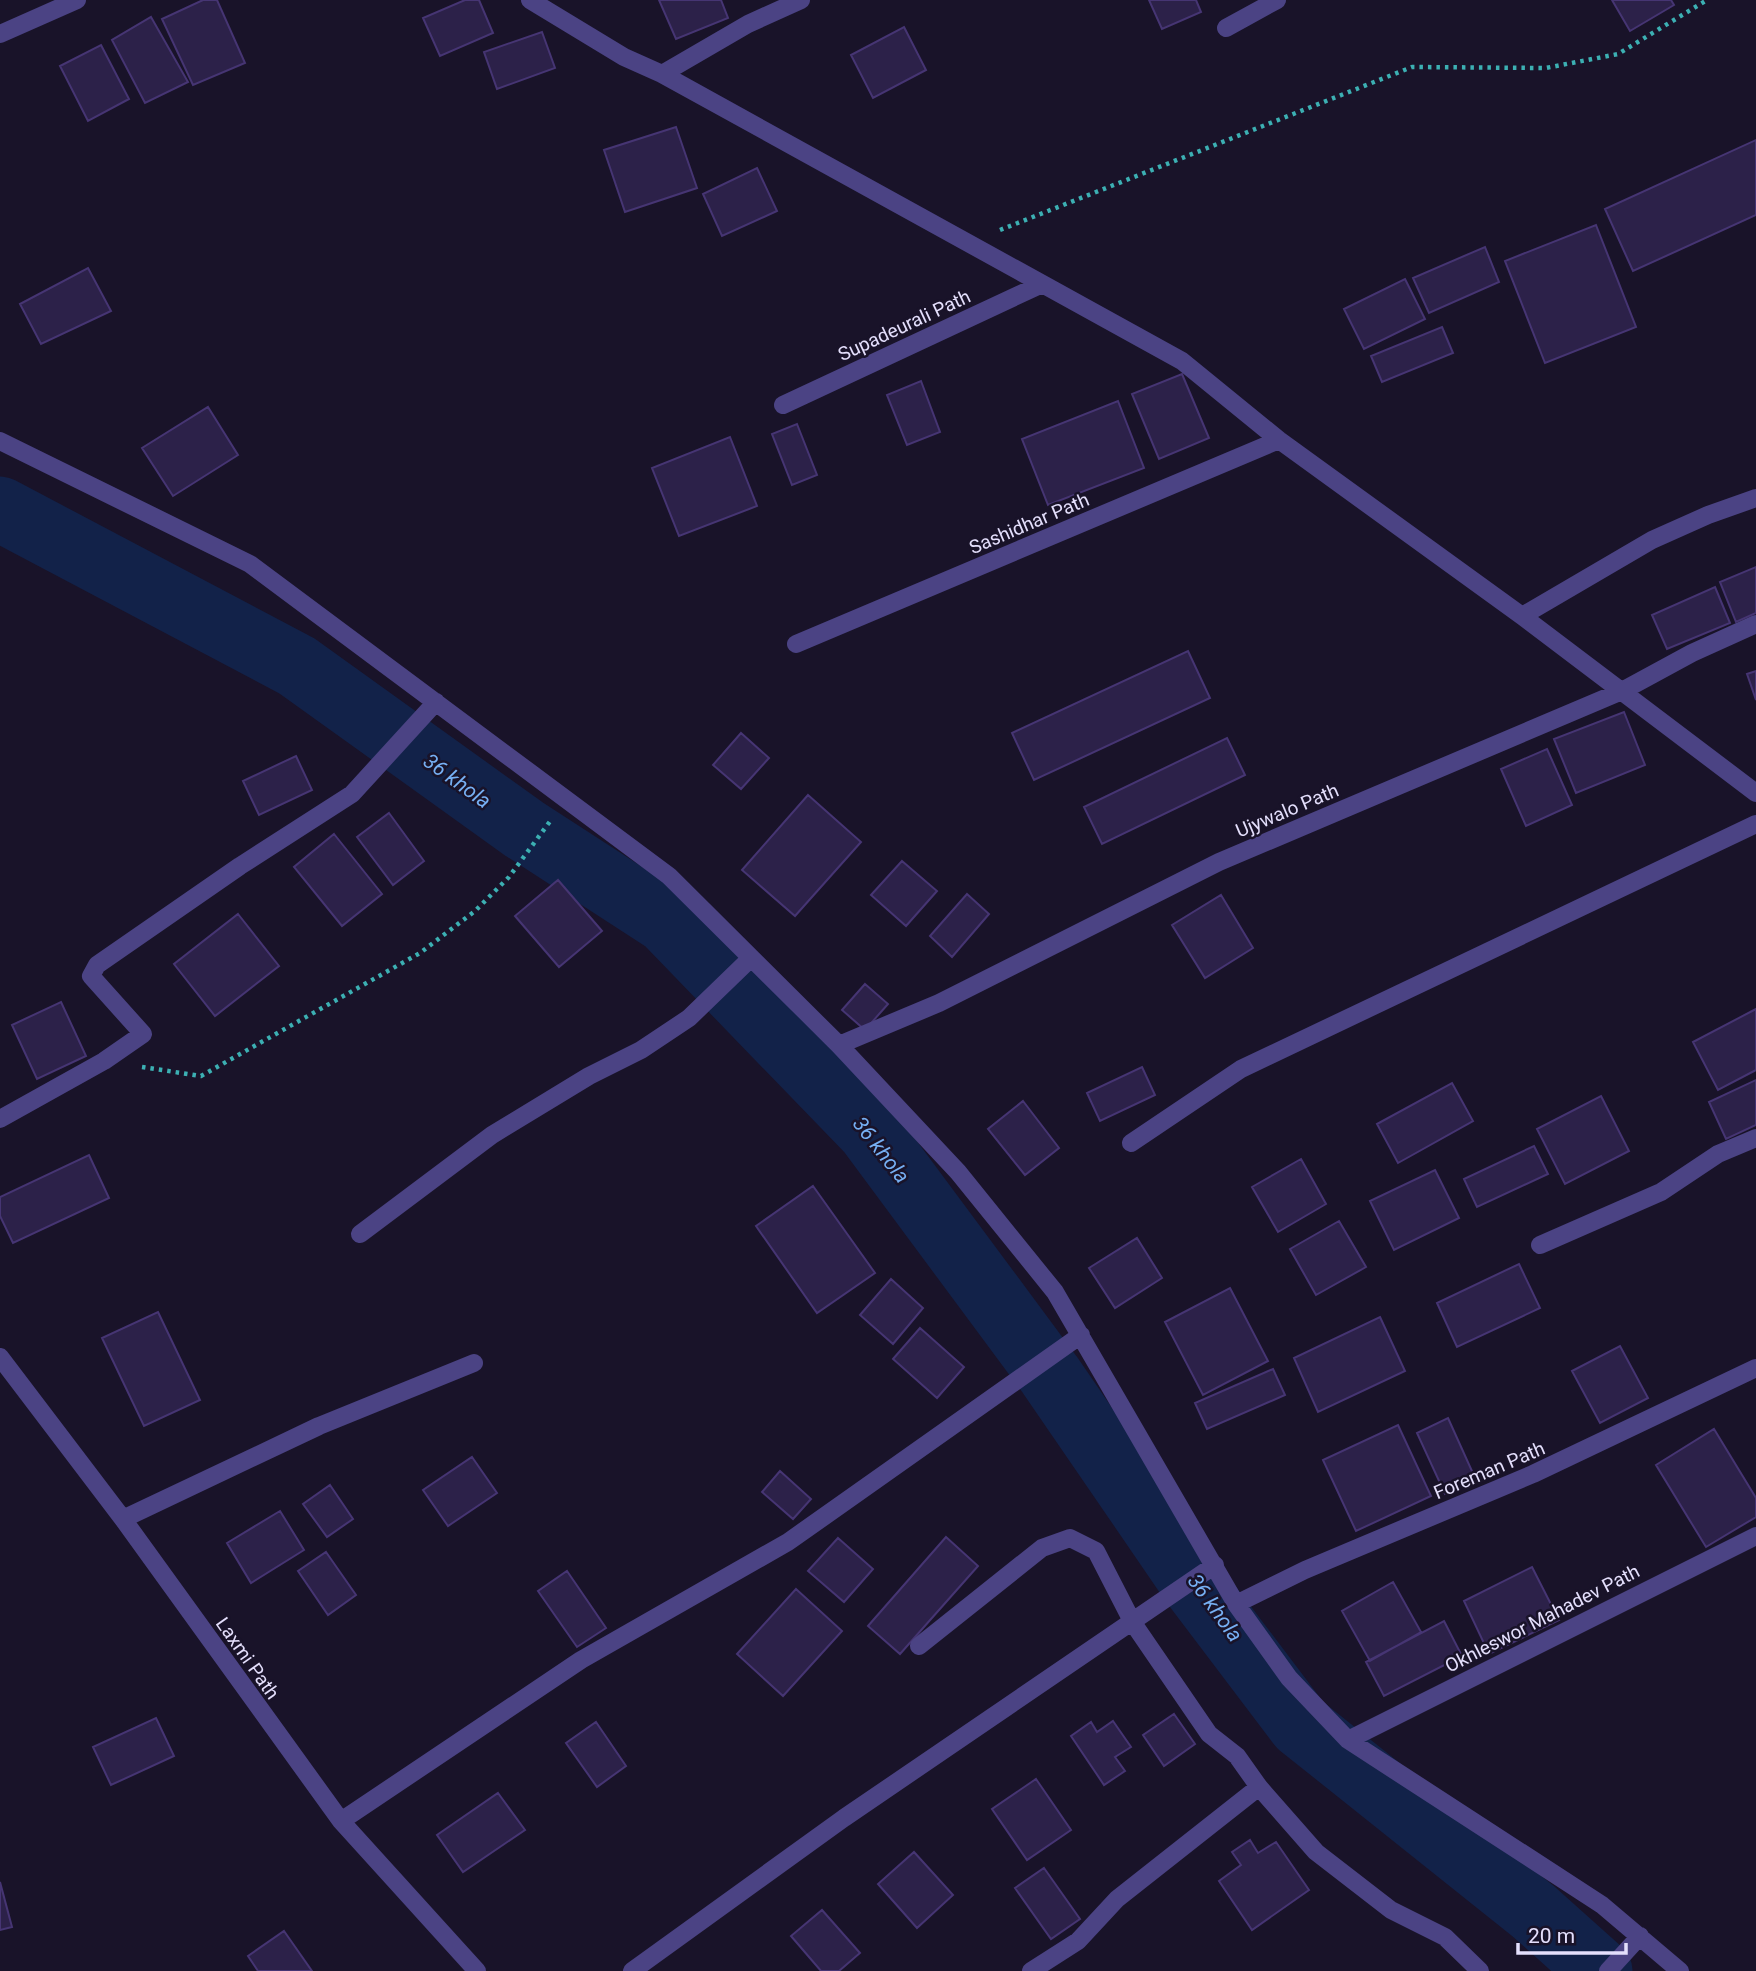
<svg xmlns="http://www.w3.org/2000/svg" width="1756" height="1971" font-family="Roboto,sans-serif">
<rect width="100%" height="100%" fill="#191329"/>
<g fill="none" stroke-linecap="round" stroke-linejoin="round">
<path stroke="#122249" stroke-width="65" d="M 0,509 L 297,666 L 524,829 L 666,921 L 869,1131 L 1050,1375 L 1194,1585 L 1300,1725 L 1533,1911 L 1600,1971"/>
</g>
<path fill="#2c2149" stroke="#463573" stroke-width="2" d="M 203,0 L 217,0 L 245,63 L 193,85 L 162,19 Z
M 465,0 L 479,0 L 493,33 L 440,56 L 423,18 Z
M 659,0 L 721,0 L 728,18 L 676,39 Z
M 1149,0 L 1196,0 L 1201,12 L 1162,29 Z
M 1612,0 L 1671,0 L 1674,5 L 1630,31 Z
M 151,17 L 188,82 L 145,103 L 112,40 Z
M 904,27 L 926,70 L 873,98 L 851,55 Z
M 542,32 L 555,68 L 497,89 L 484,52 Z
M 101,45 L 129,99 L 88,121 L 60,66 Z
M 676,127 L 697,188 L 625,212 L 604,150 Z
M 1756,140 L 1756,215 L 1633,271 L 1605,209 Z
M 757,168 L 777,211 L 722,236 L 703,194 Z
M 1596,225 L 1636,327 L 1545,363 L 1505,261 Z
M 1485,247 L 1499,282 L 1429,313 L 1413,278 Z
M 88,268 L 111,311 L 41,344 L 20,304 Z
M 1405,279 L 1425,319 L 1364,349 L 1344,309 Z
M 1442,327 L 1453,353 L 1382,382 L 1371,356 Z
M 1182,374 L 1209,438 L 1159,459 L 1132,394 Z
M 921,381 L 940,432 L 907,445 L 887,395 Z
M 1118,401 L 1144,468 L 1048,505 L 1022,439 Z
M 208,407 L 238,455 L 173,496 L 142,448 Z
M 797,424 L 817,475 L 792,485 L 772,434 Z
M 730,437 L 757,506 L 679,536 L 652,468 Z
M 1756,567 L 1756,613 L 1736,622 L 1720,582 Z
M 1715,587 L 1730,623 L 1667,649 L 1652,615 Z
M 1188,651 L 1210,698 L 1034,780 L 1012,733 Z
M 1756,671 L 1756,700 L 1747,674 Z
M 1624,712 L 1645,765 L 1576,793 L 1554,739 Z
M 741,733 L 769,758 L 741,789 L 713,765 Z
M 1227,738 L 1245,775 L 1102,844 L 1084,807 Z
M 1547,749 L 1572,805 L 1526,826 L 1501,769 Z
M 296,756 L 312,790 L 259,815 L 243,781 Z
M 808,795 L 861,842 L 795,916 L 742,870 Z
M 389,813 L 424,861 L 393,885 L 357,837 Z
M 334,834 L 382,894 L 342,926 L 294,867 Z
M 902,861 L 937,891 L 906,926 L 871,895 Z
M 558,880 L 602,931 L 559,967 L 515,916 Z
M 967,894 L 989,914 L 952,957 L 930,936 Z
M 1221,895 L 1253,948 L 1205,978 L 1172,925 Z
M 238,914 L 279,966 L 215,1016 L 174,964 Z
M 865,984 L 888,1004 L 865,1030 L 842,1010 Z
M 61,1002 L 86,1056 L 37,1079 L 12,1025 Z
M 1756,1009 L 1756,1070 L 1718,1090 L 1693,1042 Z
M 1142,1067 L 1155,1095 L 1100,1121 L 1087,1093 Z
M 1756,1080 L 1756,1125 L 1726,1139 L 1709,1102 Z
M 1452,1083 L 1473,1121 L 1398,1163 L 1377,1124 Z
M 1601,1096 L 1629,1151 L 1565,1184 L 1537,1129 Z
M 1023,1101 L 1059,1148 L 1025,1175 L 988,1129 Z
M 1534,1146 L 1548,1174 L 1477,1207 L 1464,1179 Z
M 89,1155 L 109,1198 L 13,1243 L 0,1216 L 0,1197 Z
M 1301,1159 L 1326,1204 L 1278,1232 L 1252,1187 Z
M 1435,1170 L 1459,1218 L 1394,1250 L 1370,1201 Z
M 813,1186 L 875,1273 L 817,1313 L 756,1226 Z
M 1339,1221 L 1366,1267 L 1316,1295 L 1290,1249 Z
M 1137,1238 L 1162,1278 L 1115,1308 L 1089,1268 Z
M 1519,1264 L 1540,1308 L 1457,1347 L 1437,1303 Z
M 891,1279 L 923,1308 L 893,1344 L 860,1315 Z
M 1230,1288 L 1268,1361 L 1203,1395 L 1165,1322 Z
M 158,1312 L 200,1400 L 144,1426 L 102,1338 Z
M 1380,1317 L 1405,1371 L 1318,1412 L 1294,1358 Z
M 920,1328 L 964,1367 L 937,1398 L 893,1359 Z
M 1620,1346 L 1648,1398 L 1600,1423 L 1572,1371 Z
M 1273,1369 L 1285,1395 L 1207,1429 L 1195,1403 Z
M 1448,1418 L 1476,1480 L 1445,1494 L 1417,1433 Z
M 1398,1425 L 1431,1496 L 1356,1531 L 1323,1460 Z
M 1714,1429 L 1756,1498 L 1756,1517 L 1706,1547 L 1656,1465 Z
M 472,1457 L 497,1493 L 448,1526 L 423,1490 Z
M 780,1471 L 811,1499 L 793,1519 L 762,1492 Z
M 330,1485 L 353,1519 L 327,1537 L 303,1504 Z
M 280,1511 L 304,1550 L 251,1583 L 227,1543 Z
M 946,1537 L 978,1566 L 900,1654 L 868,1626 Z
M 838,1538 L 873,1569 L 844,1602 L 808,1571 Z
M 326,1552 L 356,1595 L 328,1615 L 298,1571 Z
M 1532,1567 L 1559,1620 L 1489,1654 L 1464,1601 Z
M 567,1571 L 606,1628 L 577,1647 L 538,1591 Z
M 1393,1582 L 1421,1632 L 1370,1661 L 1342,1611 Z
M 796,1589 L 842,1631 L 783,1696 L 737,1654 Z
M 1444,1621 L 1462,1656 L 1384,1696 L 1366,1662 Z
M 1174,1714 L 1195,1744 L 1164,1766 L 1143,1735 Z
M 156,1718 L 174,1756 L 111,1785 L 93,1747 Z
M 1113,1721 L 1131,1747 L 1115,1757 L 1125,1771 L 1104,1785 L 1071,1736 L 1091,1722 L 1097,1732 Z
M 596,1722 L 626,1766 L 597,1787 L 566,1743 Z
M 1036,1779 L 1071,1830 L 1027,1860 L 992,1809 Z
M 498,1793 L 525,1830 L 463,1872 L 437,1835 Z
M 1250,1840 L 1258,1853 L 1276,1842 L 1309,1890 L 1252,1930 L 1219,1881 L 1241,1865 L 1232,1852 Z
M 914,1852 L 953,1895 L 917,1928 L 878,1884 Z
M 1044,1868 L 1080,1919 L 1051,1939 L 1015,1888 Z
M 0,1882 L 12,1927 L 0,1930 Z
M 822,1910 L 860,1953 L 839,1971 L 821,1971 L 791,1936 Z
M 284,1931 L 312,1971 L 258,1971 L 248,1956 Z"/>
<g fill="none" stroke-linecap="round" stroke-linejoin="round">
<path stroke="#3cb0b3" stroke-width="4.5" stroke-dasharray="3.5 5" stroke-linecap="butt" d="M 1000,230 L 1412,67 L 1546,68 L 1618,54 L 1707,0
M 142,1067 L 201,1076 L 420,953 L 475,911 L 509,877 L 551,820"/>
<path stroke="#4b4384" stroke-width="18" d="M 530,0 L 624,57 L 662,74 L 1182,361 L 1279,440 L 1522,616 L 1756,793
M 1226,28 L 1277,0
M 0,34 L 77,0
M 662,74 L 748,24 L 801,0
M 783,405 L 1042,284
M 0,441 L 250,564 L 669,876 L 839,1045 L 958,1172 L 1055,1292 L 1236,1604 L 1289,1678 L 1348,1740 L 1602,1905 L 1680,1971
M 1522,616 L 1652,540 L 1708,515 L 1756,498
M 796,644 L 1279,440
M 839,1045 L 939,1003 L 1219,862 L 1622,691 L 1692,653 L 1756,624
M 0,1119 L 104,1061 L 143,1034 L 91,976 L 97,965 L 240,866 L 352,794 L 436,702
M 1131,1143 L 1241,1069 L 1756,824
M 360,1234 L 492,1135 L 589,1076 L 641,1050 L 689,1018 L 750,959
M 1540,1245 L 1661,1192 L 1718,1154 L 1756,1138
M 0,1357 L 123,1519 L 341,1821 L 477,1971
M 123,1519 L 319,1426 L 474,1363
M 1236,1604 L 1305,1570 L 1533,1474 L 1756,1368
M 919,1646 L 1042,1548 L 1070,1538 L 1096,1551 L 1133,1623 L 1209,1734 L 1237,1756 L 1259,1787 L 1316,1852 L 1391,1910 L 1445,1937 L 1480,1971
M 1348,1740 L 1756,1536
M 341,1821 L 581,1660 L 788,1542 L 1081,1335
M 632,1971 L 844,1818 L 1215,1565
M 1031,1971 L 1078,1941 L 1117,1899 L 1259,1787
M 1608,1971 L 1640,1936"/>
</g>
<g text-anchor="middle" stroke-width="5" stroke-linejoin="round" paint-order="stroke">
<g font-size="19" fill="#e4dffc" stroke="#191329">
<text transform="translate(904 325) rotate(-25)" y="7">Supadeurali Path</text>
<text transform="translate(1029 523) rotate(-23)" y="7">Sashidhar Path</text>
<text transform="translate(1287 810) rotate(-23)" y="7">Ujywalo Path</text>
<text transform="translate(1489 1470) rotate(-23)" y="7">Foreman Path</text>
<text transform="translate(1542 1618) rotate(-27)" y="7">Okhleswor Mahadev Path</text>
<text transform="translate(248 1658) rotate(55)" y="7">Laxmi Path</text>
</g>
<g font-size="21" font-style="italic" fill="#76aff3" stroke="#191329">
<text transform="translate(457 781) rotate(36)" y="7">36 khola</text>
<text transform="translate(881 1150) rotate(52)" y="7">36 khola</text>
<text transform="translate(1215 1608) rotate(54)" y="7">36 khola</text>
</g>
</g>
<path d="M1518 1943v10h108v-10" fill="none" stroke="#e4dffc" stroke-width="3.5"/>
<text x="1528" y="1943" font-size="21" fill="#e4dffc" stroke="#191329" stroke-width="5" paint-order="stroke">20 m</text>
</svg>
